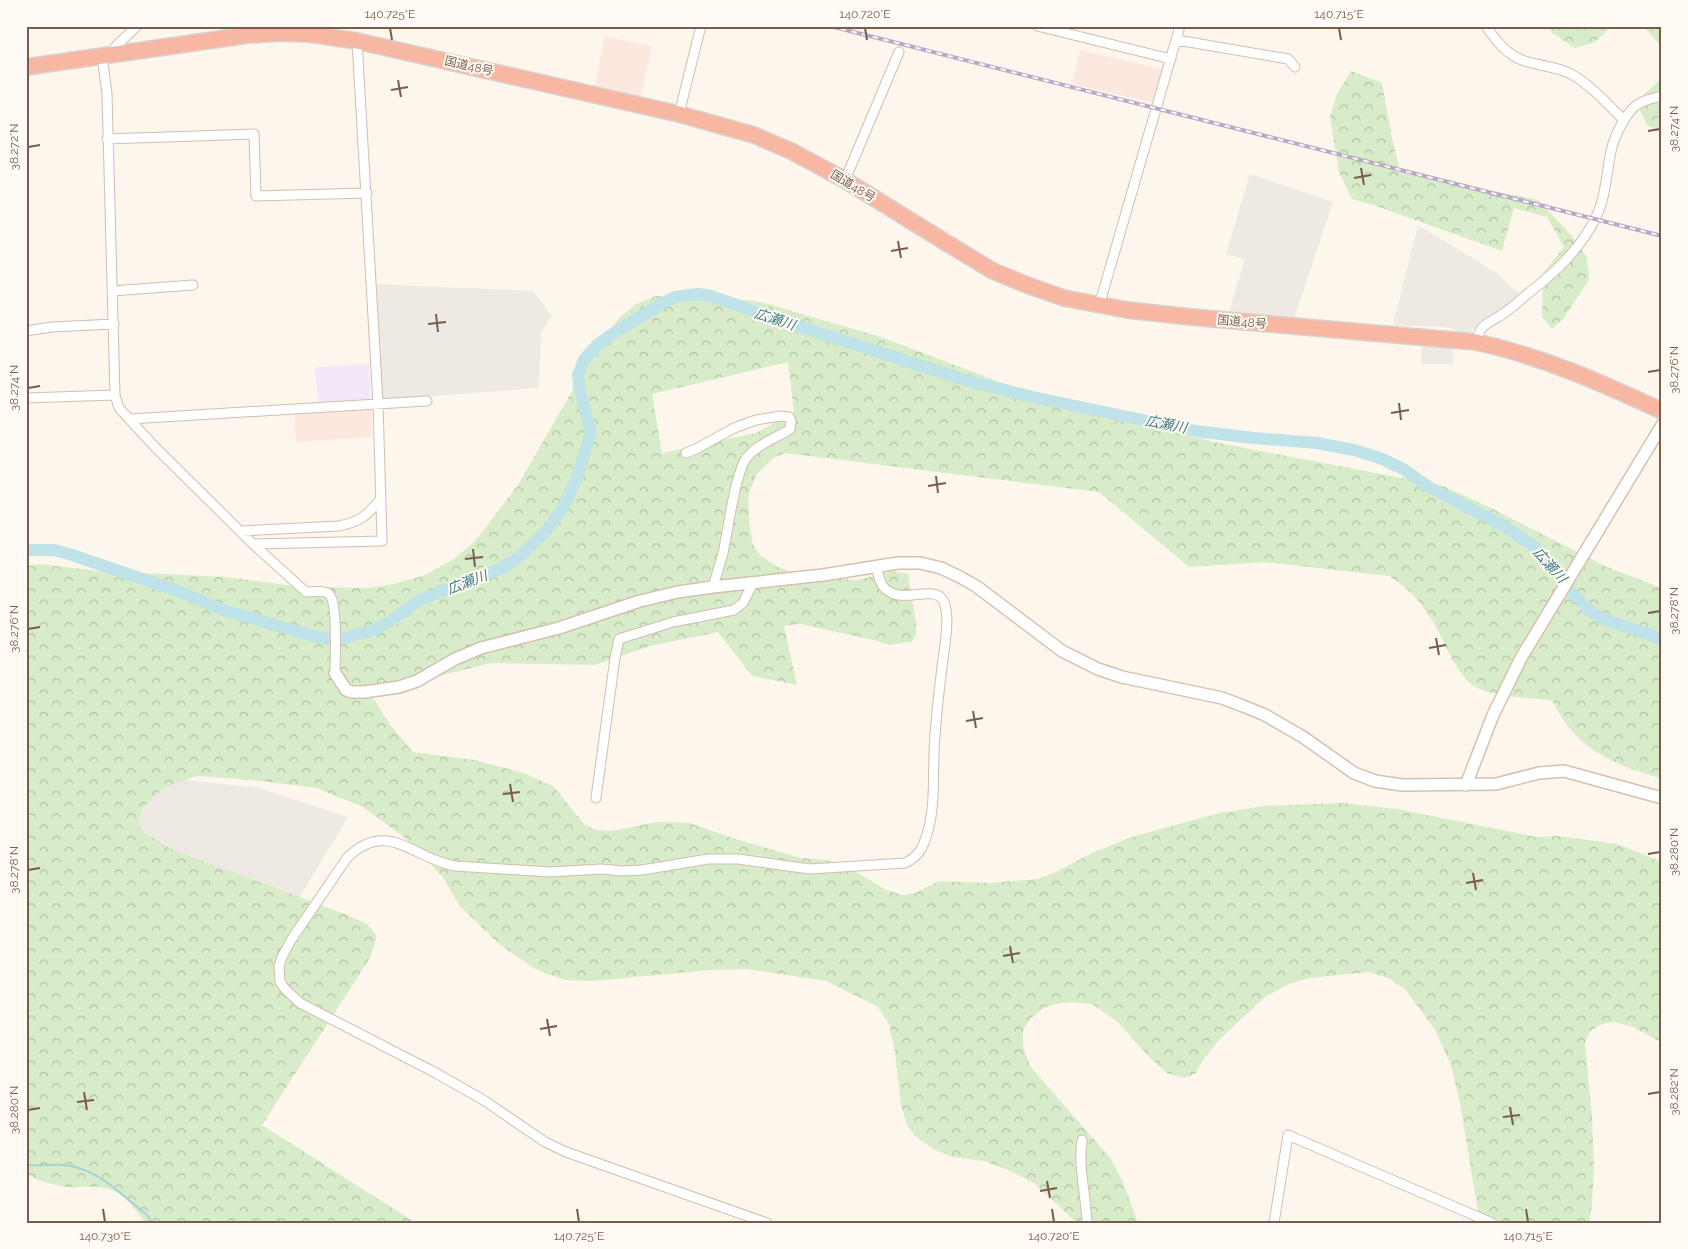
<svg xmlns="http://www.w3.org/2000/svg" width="1688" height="1249" font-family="Raleway,'Noto Sans JP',sans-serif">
<defs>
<pattern id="forest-crowns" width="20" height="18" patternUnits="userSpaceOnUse" patternTransform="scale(1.25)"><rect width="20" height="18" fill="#d8ecc9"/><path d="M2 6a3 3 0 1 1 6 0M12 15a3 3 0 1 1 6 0" fill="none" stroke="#b4c2a5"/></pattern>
</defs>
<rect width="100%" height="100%" fill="#fdf6ec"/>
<path fill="#fde8e0" d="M 605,36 L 652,46 L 640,99 L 594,89 Z
M 1080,50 L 1162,69 L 1155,103 L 1072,84 Z
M 371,408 L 372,437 L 296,442 L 294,414 Z"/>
<path fill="#efe9e4" d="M 1250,174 L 1333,202 L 1294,319 L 1229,311 L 1245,259 L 1226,254 Z
M 1418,225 L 1495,272 L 1521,295 L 1469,333 L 1444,327 L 1393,325 Z
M 374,284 L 533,291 L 552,316 L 541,332 L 539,388 L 381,400 Z
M 1422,344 L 1453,346 L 1453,364 L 1421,364 Z
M 113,772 L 259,788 L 348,817 L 163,1123 Z"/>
<path fill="#f3e8fa" d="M 369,364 L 371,402 L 318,405 L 315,367 Z"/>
<path fill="url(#forest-crowns)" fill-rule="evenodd" d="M 1547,26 L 1612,26 L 1595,42 L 1575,48 L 1552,33 Z
M 1643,26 L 1662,26 L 1662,47 Z
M 1351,71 L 1382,83 L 1391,133 L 1400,172 L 1538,200 L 1572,236 L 1587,258 L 1589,280 L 1563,319 L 1552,329 L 1542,317 L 1543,273 L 1564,247 L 1547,217 L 1514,208 L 1502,251 L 1373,205 L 1352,199 L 1339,172 L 1330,116 L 1337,94 Z
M 1662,78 L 1662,133 L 1647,125 L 1636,102 Z
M 705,295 L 761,302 L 881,337 L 1026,392 L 1214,442 L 1443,486 L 1487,506 L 1607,567 L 1662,588 L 1662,779 C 1611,763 1577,751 1552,700 C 1531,698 1493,697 1476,687 C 1457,677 1446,645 1436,627 C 1424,605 1410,589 1389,576 L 1265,562 L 1189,567 L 1099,492 L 785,453 L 773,458 L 756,475 L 748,496 L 749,521 L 753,545 L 761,556 L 778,567 L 805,577 L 858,580 L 893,571 L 908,574 L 916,623 L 916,636 L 911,642 L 889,645 L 873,640 L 800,624 L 784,626 L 797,685 L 752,676 L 718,632 L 650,646 L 595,665 L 492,663 L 370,693 L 391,726 L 413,752 L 475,760 L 523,773 L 553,786 L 585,825 L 596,830 L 611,831 L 657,822 L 690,823 L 735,839 L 801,858 L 826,860 L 845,865 L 886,890 L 902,895 L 915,893 L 939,881 L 988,883 L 1037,879 L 1054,873 L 1090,854 L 1132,837 L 1219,813 L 1264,806 L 1342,803 L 1397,809 L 1537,837 L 1558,836 L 1618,844 L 1662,862 L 1662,1043 L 1633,1027 L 1615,1022 L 1602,1024 L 1591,1030 L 1585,1043 L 1592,1116 L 1594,1166 L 1592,1205 L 1589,1223 L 1480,1223 L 1460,1103 L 1451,1065 L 1435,1030 L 1405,989 L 1390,979 L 1369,972 L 1310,978 L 1291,983 L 1266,996 L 1220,1039 L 1203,1060 L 1195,1074 L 1184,1078 L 1167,1073 L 1150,1058 L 1118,1022 L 1092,1004 L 1071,1002 L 1054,1004 L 1042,1009 L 1031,1018 L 1023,1030 L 1023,1046 L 1030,1066 L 1111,1159 L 1123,1182 L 1138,1223 L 1077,1223 L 1035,1184 L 1013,1172 L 984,1161 L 952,1157 L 933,1149 L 915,1136 L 907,1125 L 901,1105 L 895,1052 L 889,1024 L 878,1007 L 826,981 L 747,969 L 710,970 L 592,981 L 565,980 L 547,974 L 532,967 L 499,944 L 460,906 L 442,876 L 405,838 L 363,807 L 316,788 L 252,780 L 196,776 L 167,787 L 152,798 L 141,811 L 138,823 L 142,831 L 171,849 L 345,914 L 367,924 L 377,936 L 370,958 L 262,1125 L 416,1223 L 145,1223 C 138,1212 127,1198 116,1192 C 103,1184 81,1188 66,1187 C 52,1185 39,1181 26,1174 L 26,566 L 39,564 L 99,571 L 226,577 L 303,587 L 369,588 L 393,584 L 423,576 L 454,559 L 476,540 L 518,485 L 579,379 L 618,319 L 636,304 L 656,296 ZM 788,362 L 794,412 L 756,433 L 662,453 L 652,394 Z"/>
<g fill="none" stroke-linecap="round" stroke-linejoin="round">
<path stroke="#a5d3da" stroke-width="2" d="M 26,1165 C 39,1166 52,1164 65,1165 C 98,1169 122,1195 147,1215 L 152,1223"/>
<path stroke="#bfe3e8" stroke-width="12" d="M 26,550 L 54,550 L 69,554 L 178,591 L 223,610 L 313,636 L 329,639 L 344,638 L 374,630 L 389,622 L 420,600 L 502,568 L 520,556 L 547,530 L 564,506 L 577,478 L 591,432 L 580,392 L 578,375 L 584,360 L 597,345 L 617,331 L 663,303 L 675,297 L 698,294 L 711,296 L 773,318 L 968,381 L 1037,398 L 1196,431 L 1254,438 L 1317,443 L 1354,450 L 1380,458 L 1403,469 L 1429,487 L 1504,526 L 1535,547 L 1574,595 L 1589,610 L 1605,620 L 1649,634 L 1662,640"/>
<g stroke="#d1beb0" stroke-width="11">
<path id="street" d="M 1037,26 L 1171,59
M 1486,26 C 1495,40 1506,54 1522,60 C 1538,66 1556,66 1571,74 C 1591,85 1607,104 1624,120
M 1177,40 L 1288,59 L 1295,67
M 116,53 L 115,47 L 137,26
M 102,56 L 107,94 L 115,395 L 119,408 L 154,446 L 253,544 L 306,592 C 312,592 325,590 329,594 C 338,601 335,660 335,673
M 679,114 L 701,26
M 107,139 L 254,134 L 256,196 L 367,193
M 845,180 L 899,52
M 112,291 L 193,285
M 1099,306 L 1180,26
M 26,331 L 52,327 L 114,324
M 1476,342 C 1478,338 1479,331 1482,328 C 1487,322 1498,318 1504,313 C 1512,308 1518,302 1525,296 C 1552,275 1578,252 1594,221 C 1606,199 1606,175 1611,151 C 1614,137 1627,109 1640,103 C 1647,99 1654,98 1662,96
M 26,398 L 115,395
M 130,419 L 427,401
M 686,453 L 696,449 L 734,428 L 756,420 L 781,416 L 789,417 L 791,421 L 790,429 C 777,438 759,443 748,456 C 735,470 728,532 723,553 C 720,564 716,576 713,587
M 241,531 L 339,526 C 362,521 366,516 381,499
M 253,544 L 382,541 L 378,403 L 357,41
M 596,798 L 615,658 L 619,639 L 673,622 L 734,610 L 743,603 L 753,583
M 1082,1140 C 1078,1167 1086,1195 1087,1223
M 767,1223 L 566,1152 L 545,1142 L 485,1101 L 436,1073 L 300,1003 L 285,989 L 280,982 L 279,967 L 282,957 L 291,940 L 347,858 C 387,818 414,859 455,866 L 550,872 L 601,869 L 622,871 L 642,870 L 708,859 L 738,859 L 810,869 L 905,863 C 918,857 923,848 927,834 C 935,809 933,780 934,754 C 935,722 939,691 943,659 C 945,643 950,617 944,602 C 934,581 899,609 882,585 C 879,580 878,572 876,567
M 1274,1223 L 1288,1135 L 1492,1223"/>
</g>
<g stroke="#d6c0b0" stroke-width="14">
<path id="secondary" d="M 335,673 L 346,690 L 352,692 L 364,692 L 399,687 L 417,681 L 455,659 L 481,648 L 559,628 L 640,601 L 678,592 L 713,587 L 823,575 L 898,563 L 920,563 L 941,568 L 958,576 L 976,586 L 1062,651 L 1098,669 L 1122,677 L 1222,698 L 1243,706 L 1265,715 L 1303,737 L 1354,773 L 1375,781 L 1402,785 L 1496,784 L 1539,773 L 1564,771 L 1662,798
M 1466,785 L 1493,715 L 1521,658 L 1662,425"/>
</g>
<g stroke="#dad1cd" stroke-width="18">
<path id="highway" d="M 26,67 L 248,35 L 279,33 L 310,34 L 357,41 L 679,114 L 754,135 L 791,151 L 845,180 L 945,242 L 993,271 L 1027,285 L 1064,298 L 1127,310 L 1191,317 L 1476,342 C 1541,356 1602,383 1662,411"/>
</g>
<use href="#street" stroke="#fff" stroke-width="9"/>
<use href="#secondary" stroke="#fff" stroke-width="11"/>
<use href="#highway" stroke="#f7b7a3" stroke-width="15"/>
<g stroke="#b9a8c9" stroke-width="4">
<path id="rail" d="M 830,26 L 1662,236"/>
</g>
<use href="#rail" stroke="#fffaf3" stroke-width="2" stroke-dasharray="5.5" stroke-linecap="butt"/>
</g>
<path fill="none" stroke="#7a5c4d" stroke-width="2" d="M 390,28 L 392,40M 865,28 L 867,40M 1339,28 L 1341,40M 398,80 L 401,97M 391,90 L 408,87M 1648,131 L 1660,129M 28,147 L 40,145M 1361,168 L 1364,185M 1354,178 L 1371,175M 898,241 L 901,258M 891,251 L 908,248M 436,314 L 438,332M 428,324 L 446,322M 1648,372 L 1660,370M 28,388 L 40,386M 1399,403 L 1401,420M 1391,413 L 1409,410M 936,476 L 938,493M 928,486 L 946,483M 473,549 L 475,567M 465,559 L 483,557M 1648,613 L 1660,611M 28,629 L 40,627M 1436,638 L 1439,655M 1429,648 L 1446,645M 973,711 L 976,728M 966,721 L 983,718M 510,784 L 513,802M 503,794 L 520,792M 1648,854 L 1660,852M 28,870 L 40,868M 1473,873 L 1476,890M 1466,883 L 1483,880M 1010,946 L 1013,963M 1003,956 L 1020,953M 547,1019 L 550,1036M 540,1029 L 557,1026M 84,1092 L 87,1110M 1648,1094 L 1660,1092M 77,1102 L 94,1100M 1510,1107 L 1513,1125M 28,1110 L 40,1108M 1503,1117 L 1520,1115M 1047,1181 L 1050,1198M 1040,1191 L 1057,1188M 103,1209 L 105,1222M 577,1209 L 579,1222M 1052,1209 L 1054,1222M 1526,1209 L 1528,1222"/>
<g text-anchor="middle" stroke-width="4" stroke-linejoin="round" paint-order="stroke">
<g font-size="12" fill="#7a5c4d" stroke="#fffaf3">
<text transform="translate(469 66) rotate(13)" y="4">国道48号</text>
<text transform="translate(853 186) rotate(31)" y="4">国道48号</text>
<text transform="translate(1242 322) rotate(5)" y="4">国道48号</text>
</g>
<g font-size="14" font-style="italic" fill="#437c86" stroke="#fffaf3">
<text transform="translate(775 319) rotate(18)" y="5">広瀬川</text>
<text transform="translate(1166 424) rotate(11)" y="5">広瀬川</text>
<text transform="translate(1550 565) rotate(48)" y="5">広瀬川</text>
<text transform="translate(467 582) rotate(-21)" y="5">広瀬川</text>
</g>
</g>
<rect width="1688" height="1249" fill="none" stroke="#fffaf3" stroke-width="55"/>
<rect x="28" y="28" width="1632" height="1194" fill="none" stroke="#7a5c4d" stroke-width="2"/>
<g font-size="12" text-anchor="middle" fill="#7a5c4d">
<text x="390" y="18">140.725°E</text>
<text x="865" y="18">140.720°E</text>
<text x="1339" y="18">140.715°E</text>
<text transform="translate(1674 129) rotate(-90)" y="4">38.274°N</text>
<text transform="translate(14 147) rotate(-90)" y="4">38.272°N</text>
<text transform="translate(1674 370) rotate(-90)" y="4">38.276°N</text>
<text transform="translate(14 388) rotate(-90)" y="4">38.274°N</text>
<text transform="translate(1674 611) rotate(-90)" y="4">38.278°N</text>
<text transform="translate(14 629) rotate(-90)" y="4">38.276°N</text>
<text transform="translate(1674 852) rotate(-90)" y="4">38.280°N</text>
<text transform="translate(14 870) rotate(-90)" y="4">38.278°N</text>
<text transform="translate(1674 1092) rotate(-90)" y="4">38.282°N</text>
<text transform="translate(14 1110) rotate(-90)" y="4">38.280°N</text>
<text x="105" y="1240">140.730°E</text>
<text x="579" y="1240">140.725°E</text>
<text x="1054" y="1240">140.720°E</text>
<text x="1528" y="1240">140.715°E</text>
</g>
</svg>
